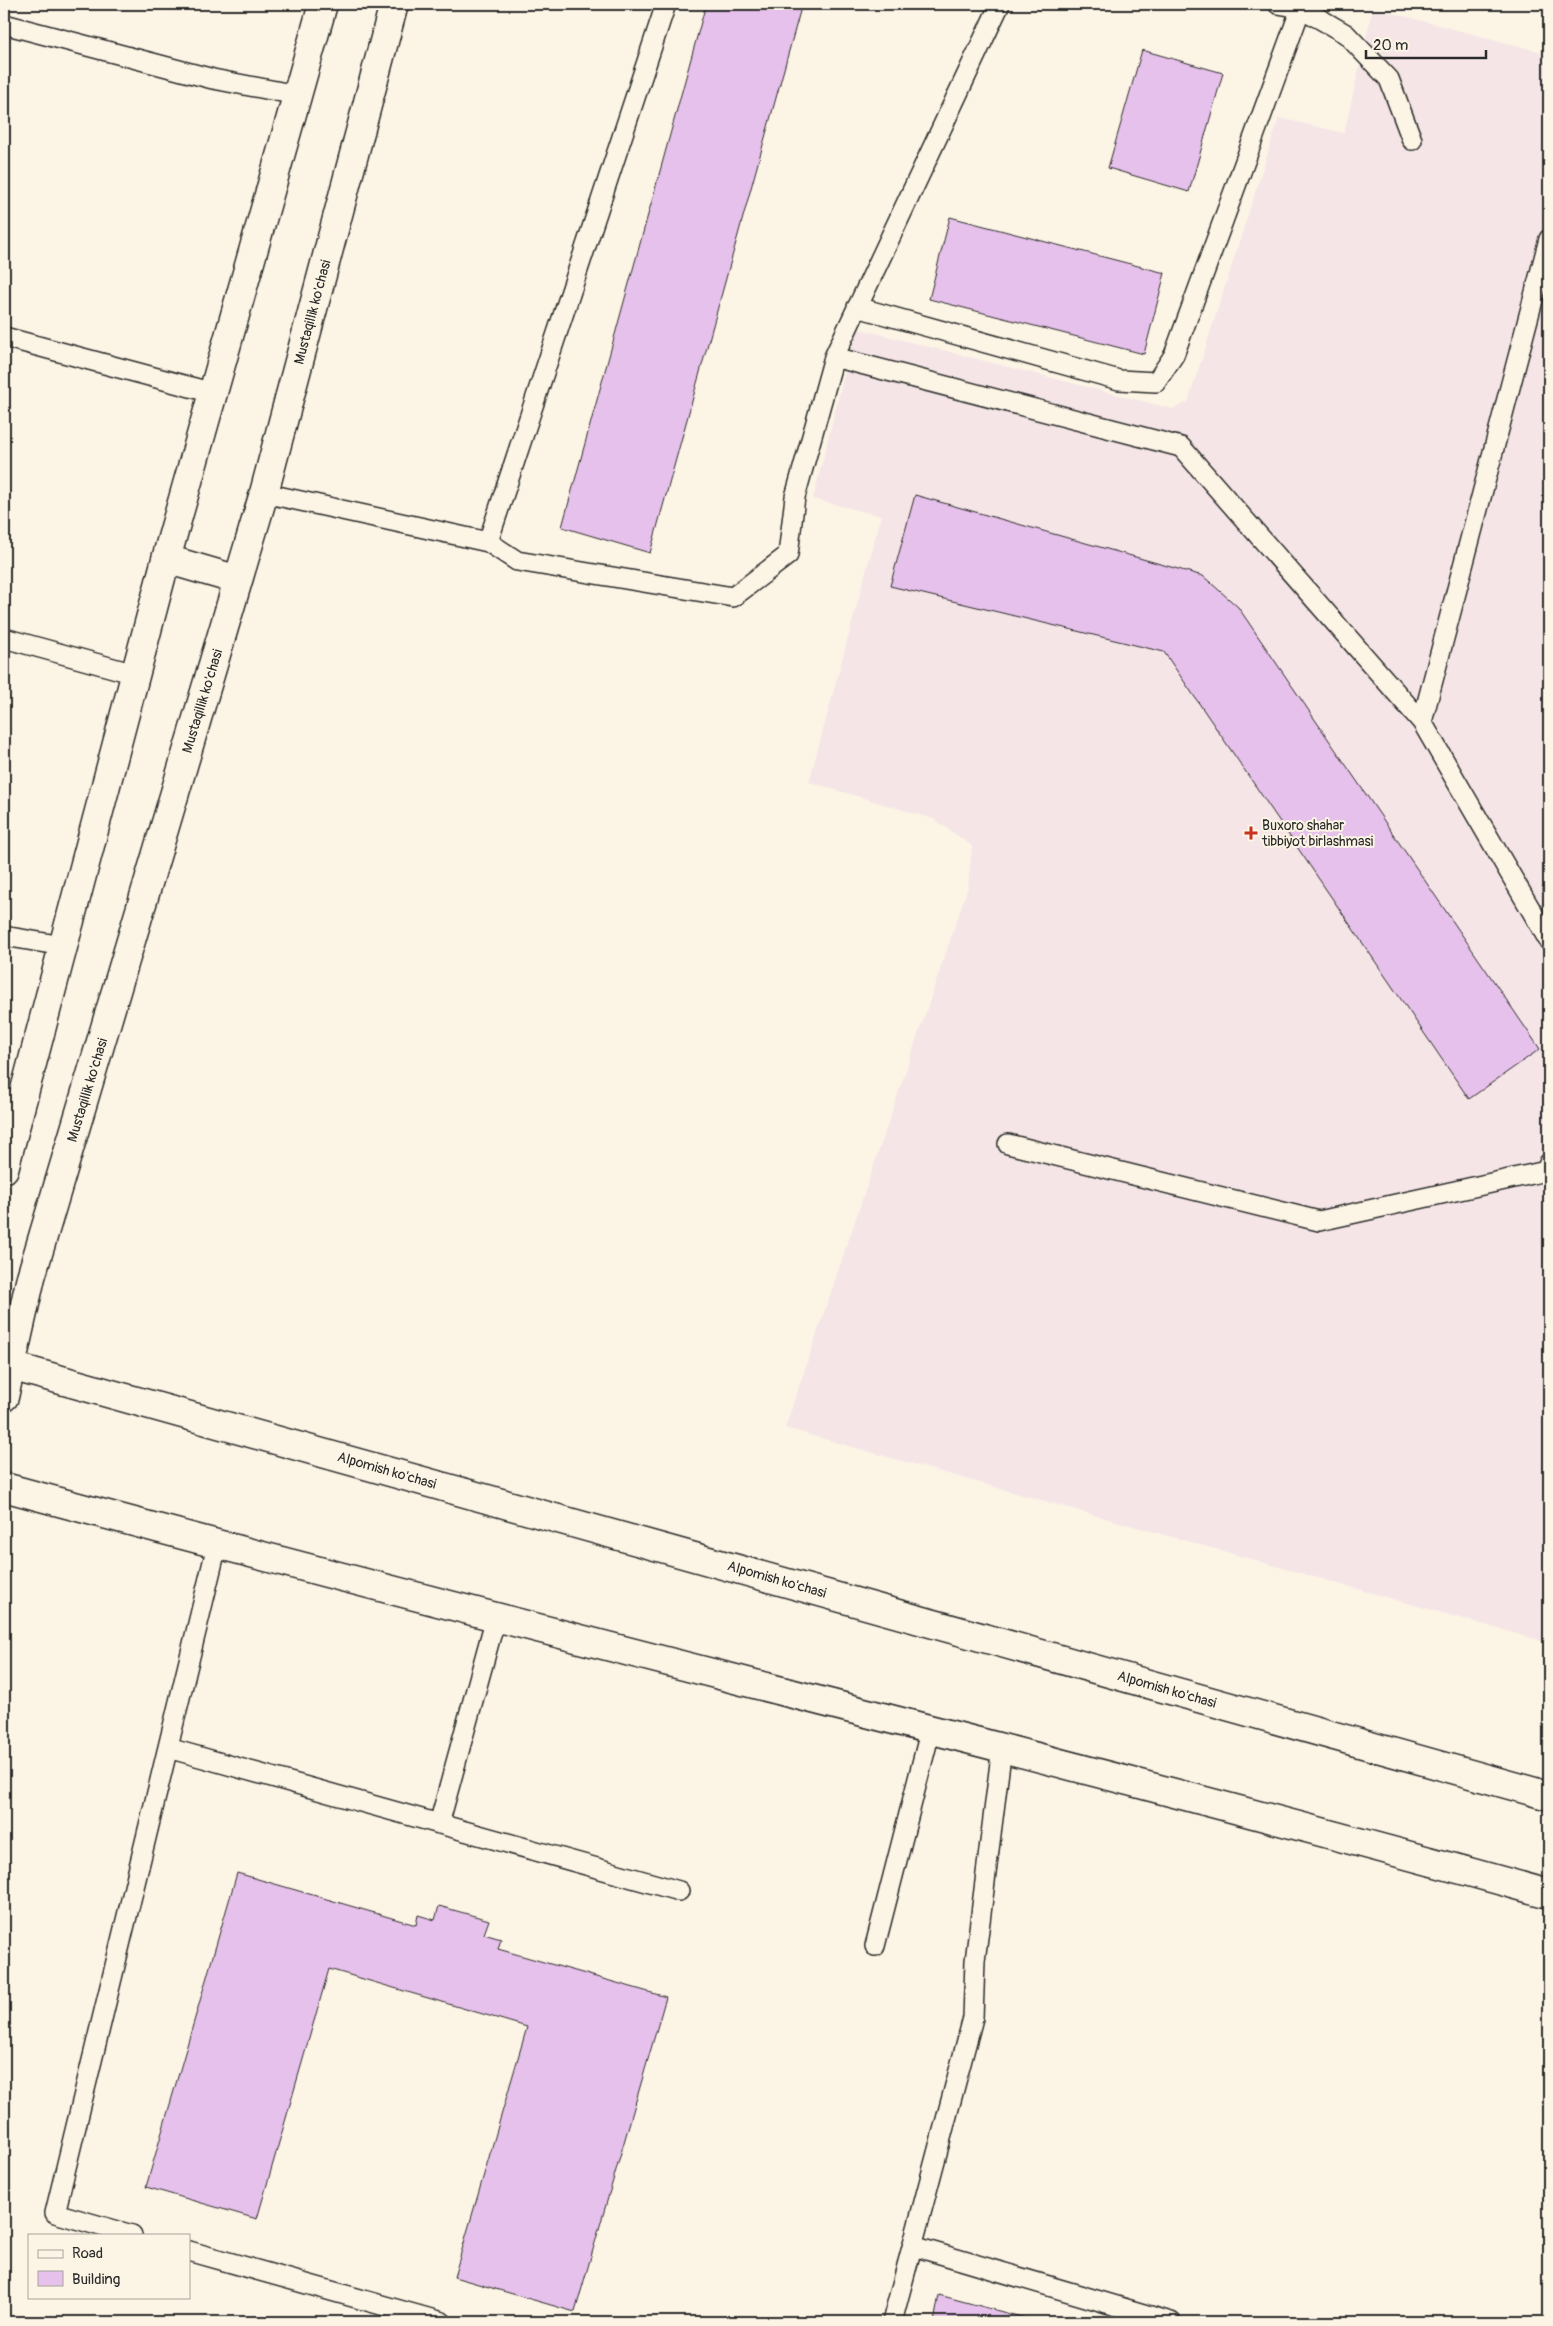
<svg xmlns="http://www.w3.org/2000/svg" width="1553" height="2326" font-family="Pangolin,sans-serif">
<rect width="100%" height="100%" fill="#fcf5e5"/>
<filter id="ink" filterUnits="userSpaceOnUse"><feTurbulence type="fractalNoise" baseFrequency=".02" numOctaves="2"/><feDisplacementMap in="SourceGraphic" scale="10" xChannelSelector="R" yChannelSelector="G"/><feConvolveMatrix kernelMatrix="1 2 1 2 8 2 1 2 1" color-interpolation-filters="sRGB"/></filter>
<g filter="url(#ink)">
<path fill="#f5e5e7" d="M 1373,8 L 1549,54 L 1549,1643 L 785,1428 L 968,887 L 972,846 L 934,819 L 809,782 L 881,516 L 813,499 L 856,328 L 1173,409 L 1188,402 L 1279,118 L 1344,133 Z"/>
<path fill="#e6c1eb" stroke="#2b2b2b" d="M 706,4 L 802,4 L 650,553 L 562,527 Z
M 1142,50 L 1223,73 L 1189,192 L 1108,168 Z
M 950,217 L 1165,273 L 1144,354 L 929,299 Z
M 915,495 L 1203,576 L 1238,607 L 1540,1049 L 1469,1099 L 1164,652 L 890,586 Z
M 1549,594 L 1549,617 L 1544,615 Z
M 237,1873 L 416,1925 L 418,1915 L 435,1920 L 439,1906 L 489,1920 L 484,1934 L 501,1939 L 498,1949 L 666,1997 L 575,2312 L 454,2277 L 527,2027 L 329,1969 L 257,2219 L 146,2187 Z
M 939,2295 L 1040,2322 L 934,2322 Z"/>
<g fill="none" stroke-linecap="round" stroke-linejoin="round">
<g stroke="#2b2b2b" stroke-width="22">
<path id="lane" d="M 1278,4 L 1301,8 L 1346,34 L 1389,79 L 1412,140
M 4,24 L 213,79 L 297,95
M 857,307 L 1119,380 L 1156,382 L 1174,355 L 1301,8
M 4,337 L 213,393
M 834,357 L 1181,447 L 1422,722 L 1549,239
M 264,493 L 488,542 L 517,561 L 733,597 L 788,555 L 795,497 L 834,357 L 1000,4
M 488,542 L 666,4
M 4,638 L 135,674
M 1422,722 L 1549,941
M 4,936 L 63,946
M 1008,1144 L 1319,1221 L 1546,1171 L 1549,1163
M 168,1748 L 679,1891
M 439,1824 L 496,1617
M 875,1946 L 931,1728
M 132,2235 L 55,2213 L 217,1545
M 913,2246 L 1171,2322
M 189,2251 L 442,2322
M 892,2322 L 973,2018 L 975,1961 L 1002,1747"/>
</g>
<g stroke="#2b2b2b" stroke-width="31">
<path id="secondary" d="M 166,559 L 238,580
M 4,1169 L 166,559 L 323,4
M 4,1364 L 1549,1796
M 4,1397 L 31,1277 L 264,493 L 394,4
M 4,1487 C 518,1627 1036,1752 1549,1894"/>
</g>
<use href="#lane" stroke="#fcf5e5" stroke-width="19"/>
<use href="#secondary" stroke="#fcf5e5" stroke-width="28"/>
</g>
</g>
<path fill="#c8321e" stroke="#fcf5e5" stroke-width="2" d="M1248.5 825.5h5v5h5v5h-5v5h-5v-5h-5v-5h5z"/>
<g text-anchor="middle" stroke-width="4" stroke-linejoin="round" paint-order="stroke">
<g font-size="14" fill="#2b2b2b" stroke="#fcf5e5">
<text transform="translate(312 312) rotate(-75)" y="5">Mustaqillik ko'chasi</text>
<text transform="translate(202 701) rotate(-73)" y="5">Mustaqillik ko'chasi</text>
<text transform="translate(87 1090) rotate(-73)" y="5">Mustaqillik ko'chasi</text>
<text transform="translate(387 1470) rotate(16)" y="5">Alpomish ko'chasi</text>
<text transform="translate(777 1579) rotate(16)" y="5">Alpomish ko'chasi</text>
<text transform="translate(1167 1689) rotate(16)" y="5">Alpomish ko'chasi</text>
</g>
<g font-size="14" fill="#2b2b2b" stroke="#fcf5e5" text-anchor="start">
<text x="1262" y="830">Buxoro shahar<tspan x="1262" dy="16">tibbiyot birlashmasi</tspan></text>
</g>
</g>
<rect width="1553" height="2326" fill="none" stroke="#fcf5e5" stroke-width="20"/>
<rect x="10" y="10" width="1533" height="2306" fill="none" stroke="#2b2b2b" stroke-width="2" filter="url(#ink)"/>
<rect x="28" y="2234" width="162" height="65" fill="#fcf5e5" stroke="#a8a49b"/>
<rect x="38" y="2250" width="25" height="8" fill="#fcf5e5" stroke="#a8a49b"/>
<text x="72" y="2258" font-size="15" fill="#2b2b2b">Road</text>
<rect x="38" y="2271" width="25" height="15" fill="#e6c1eb" stroke="#a8a49b"/>
<text x="72" y="2284" font-size="15" fill="#2b2b2b">Building</text>
<path d="M1366 50v8h120v-8" fill="none" stroke="#2b2b2b" stroke-width="2.5"/>
<text x="1373" y="50" font-size="15" fill="#2b2b2b" stroke="#fcf5e5" stroke-width="4" paint-order="stroke">20 m</text>
</svg>
